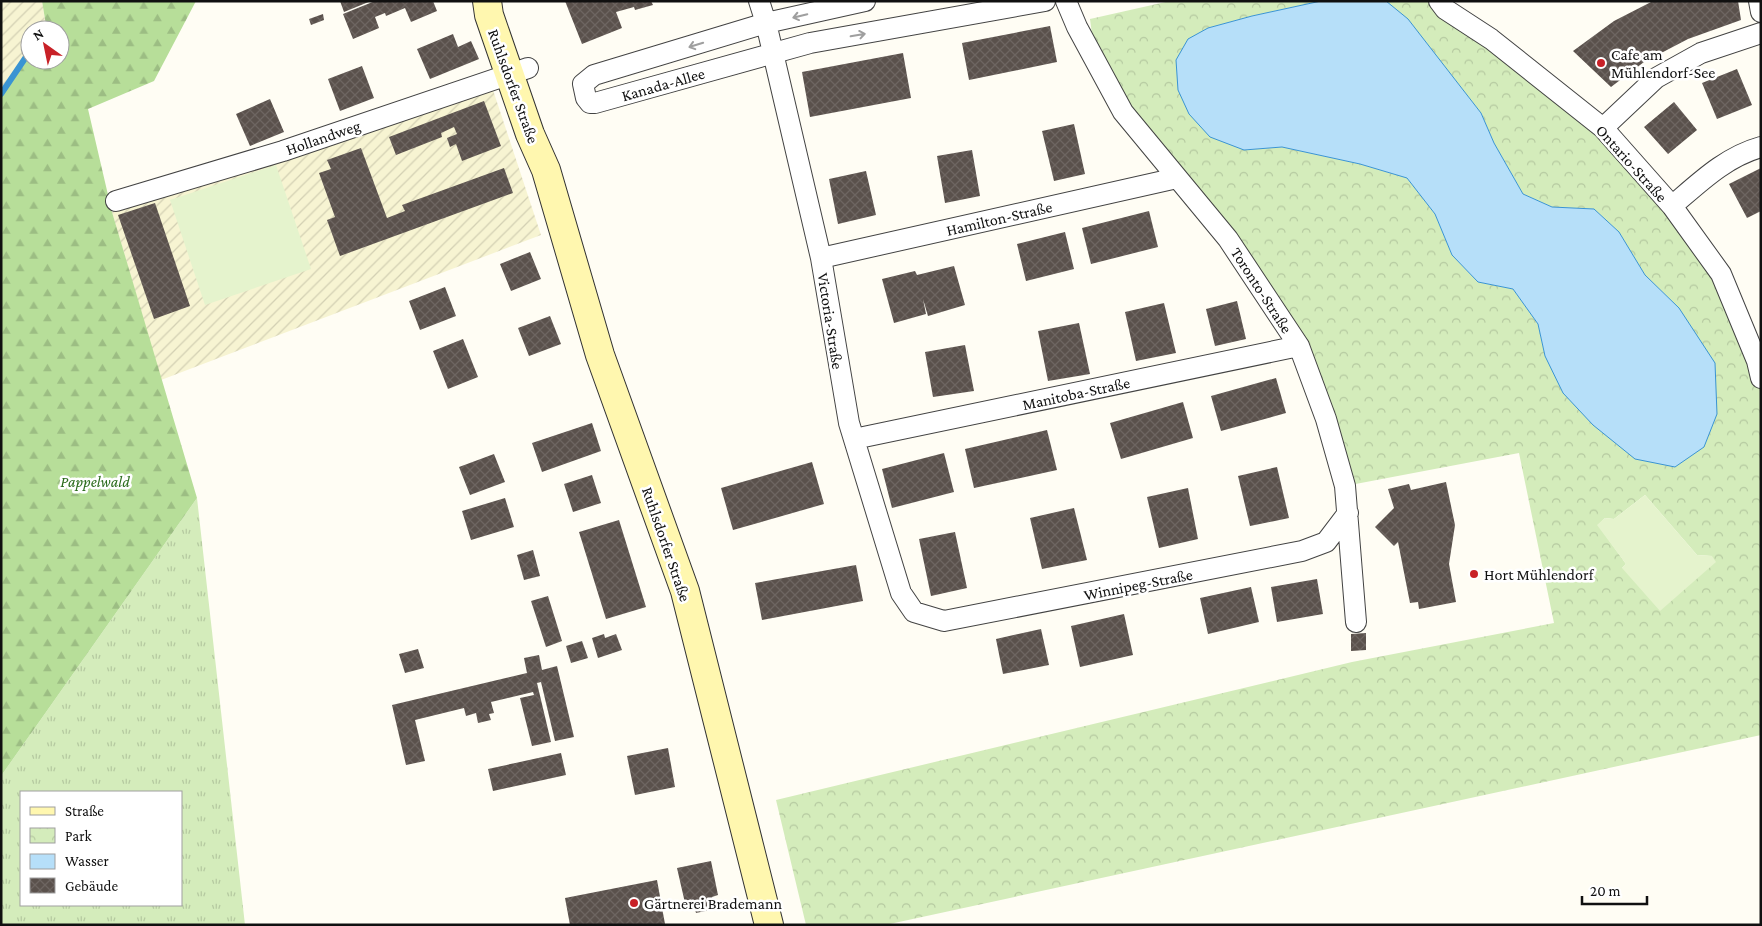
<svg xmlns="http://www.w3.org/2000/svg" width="1762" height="926" font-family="'Crimson Pro',serif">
<defs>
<pattern id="farmland-furrows" width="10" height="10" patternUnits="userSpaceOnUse" patternTransform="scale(1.25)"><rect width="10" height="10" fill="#f7f4d2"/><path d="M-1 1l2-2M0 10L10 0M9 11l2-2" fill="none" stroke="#d3d0b3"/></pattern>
<pattern id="grass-tufts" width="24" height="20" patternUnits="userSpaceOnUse" patternTransform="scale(1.25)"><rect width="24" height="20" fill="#d4ecbb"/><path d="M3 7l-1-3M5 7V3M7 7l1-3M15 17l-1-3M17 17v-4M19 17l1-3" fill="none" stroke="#b5c9a0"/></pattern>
<pattern id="forest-firs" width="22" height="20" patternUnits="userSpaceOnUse" patternTransform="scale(1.25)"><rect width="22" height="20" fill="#b7de99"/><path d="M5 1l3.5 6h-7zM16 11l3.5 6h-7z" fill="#9cbd83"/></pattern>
<pattern id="park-crowns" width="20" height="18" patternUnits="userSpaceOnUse" patternTransform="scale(1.25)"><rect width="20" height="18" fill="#d4ecbb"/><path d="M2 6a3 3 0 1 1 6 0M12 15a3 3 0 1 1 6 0" fill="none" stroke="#b5c9a0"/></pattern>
<pattern id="building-cross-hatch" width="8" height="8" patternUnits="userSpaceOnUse" patternTransform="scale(1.25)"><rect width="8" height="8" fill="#5a514c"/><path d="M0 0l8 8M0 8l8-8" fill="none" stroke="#6d6561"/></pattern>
</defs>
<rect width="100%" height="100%" fill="#fffdf4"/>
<path fill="url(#farmland-furrows)" d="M 1,1 L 42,1 L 46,26 L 43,30 L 30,30 L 30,50 L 1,93 Z
M 493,90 L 541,235 L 161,380 L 112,212 Z"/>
<path fill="url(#grass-tufts)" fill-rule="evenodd" d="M 197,498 L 245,925 L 1,925 L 1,776 ZM 21,792 L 181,792 L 181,905 L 21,905 Z"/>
<path fill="url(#forest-firs)" d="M 42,1 L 196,1 L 154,81 L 88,109 L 112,212 L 197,498 L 1,776 L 1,93 L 30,50 L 30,60 L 60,60 L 60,30 L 43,30 L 46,25 Z"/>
<path fill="url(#park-crowns)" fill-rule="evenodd" d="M 1170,1 L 1321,1 L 1252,16 L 1208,28 L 1244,150 L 1282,147 L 1360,164 L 1407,178 L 1435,214 L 1452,255 L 1478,282 L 1513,289 L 1538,324 L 1545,356 L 1679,308 L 1645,275 L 1619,232 L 1594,209 L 1552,207 L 1523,194 L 1494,143 L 1481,113 L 1408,20 L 1386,1 L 1439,1 L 1603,128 L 1721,274 L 1761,378 L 1761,735 L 885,925 L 806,925 L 776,800 L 1352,662 L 1554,623 L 1519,453 L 1345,486 L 1299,346 L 1096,65 L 1090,19 ZM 1645,495 L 1697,555 L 1712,556 L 1622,568 L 1626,564 L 1598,525 L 1605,518 L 1614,519 Z"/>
<path fill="#e5f3cd" d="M 276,165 L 311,269 L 205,305 L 170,200 Z
M 1645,495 L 1697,555 L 1712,556 L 1716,562 L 1660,611 L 1622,568 L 1626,564 L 1597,525 L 1605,518 L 1614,519 Z"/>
<path fill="#b6dff9" stroke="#3a94d3" d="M 1321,1 L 1386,1 L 1408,19 L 1481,113 L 1494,143 L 1523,194 L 1552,207 L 1594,209 L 1619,232 L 1645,275 L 1679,308 L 1715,363 L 1717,414 L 1704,447 L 1675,467 L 1635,459 L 1593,425 L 1563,393 L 1545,356 L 1538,324 L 1513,289 L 1478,282 L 1452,255 L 1435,214 L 1407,178 L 1360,164 L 1282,147 L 1244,150 L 1210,137 L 1189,114 L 1178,90 L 1176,60 L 1188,39 L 1208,28 L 1252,16 Z"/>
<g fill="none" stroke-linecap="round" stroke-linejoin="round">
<path stroke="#3a94d3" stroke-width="6" d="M 44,30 L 46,27
M 1,94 L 30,51"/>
</g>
<path fill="url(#building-cross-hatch)" d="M 340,1 L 371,1 L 344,12 Z
M 375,1 L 433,1 L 437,11 L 411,22 L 405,8 L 386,16 L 385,13 L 375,17 L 379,28 L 353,39 L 343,14 Z
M 565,1 L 651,1 L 653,5 L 635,10 L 634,7 L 616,12 L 622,28 L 582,44 Z
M 1653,1 L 1738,1 L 1741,20 L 1688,39 L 1644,62 L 1611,87 L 1573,51 L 1614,21 Z
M 323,14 L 324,20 L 311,25 L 309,19 Z
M 1050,26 L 1057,62 L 969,80 L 962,43 Z
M 453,34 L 458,47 L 471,41 L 479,59 L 430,79 L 417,49 Z
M 903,53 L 911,98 L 810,117 L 802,72 Z
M 362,66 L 374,98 L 340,111 L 328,79 Z
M 1737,69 L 1752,105 L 1717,119 L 1702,83 Z
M 270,99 L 284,132 L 250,146 L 236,114 Z
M 484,101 L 501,146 L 462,161 L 456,144 L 450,147 L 447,138 L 457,134 L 454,127 L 441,133 L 442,137 L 396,155 L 389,137 Z
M 1674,102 L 1697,130 L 1668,154 L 1644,127 Z
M 1074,124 L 1085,174 L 1054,181 L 1042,131 Z
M 361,148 L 387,218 L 405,211 L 402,205 L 504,168 L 513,193 L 340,256 L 327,220 L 335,217 L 319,173 L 331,169 L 327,160 Z
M 972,150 L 980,196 L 945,203 L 937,156 Z
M 1761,168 L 1761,211 L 1747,218 L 1729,184 Z
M 866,171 L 876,215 L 838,224 L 829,179 Z
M 155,203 L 190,306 L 154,319 L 118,215 Z
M 1149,211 L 1158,247 L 1091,264 L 1082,228 Z
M 1065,232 L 1074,269 L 1026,281 L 1017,244 Z
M 530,252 L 541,279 L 511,291 L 500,264 Z
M 954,266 L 965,305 L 928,316 L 923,299 L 926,314 L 894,323 L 882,279 L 915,271 L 917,275 Z
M 445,287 L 456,316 L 420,330 L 409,301 Z
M 1237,301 L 1246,339 L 1215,346 L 1206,309 Z
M 1164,303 L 1176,353 L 1136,361 L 1125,312 Z
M 550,316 L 561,344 L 529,356 L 518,328 Z
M 1079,323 L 1090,374 L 1048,381 L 1038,331 Z
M 463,339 L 478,377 L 448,389 L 433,351 Z
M 965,345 L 974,391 L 933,397 L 925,352 Z
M 1276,378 L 1286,413 L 1221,431 L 1211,396 Z
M 1183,402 L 1193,438 L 1121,459 L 1110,423 Z
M 592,423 L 601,451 L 542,472 L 532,443 Z
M 1047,430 L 1057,470 L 974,488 L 965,449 Z
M 944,453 L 954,492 L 892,508 L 882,469 Z
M 494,454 L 505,482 L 470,495 L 459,467 Z
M 812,462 L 824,504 L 733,530 L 721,488 Z
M 1277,467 L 1289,518 L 1250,526 L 1238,476 Z
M 592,475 L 601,503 L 573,512 L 564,484 Z
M 1446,482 L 1455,525 L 1449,564 L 1456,602 L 1419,609 L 1418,602 L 1410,603 L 1398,542 L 1394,546 L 1375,527 L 1394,508 L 1388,489 L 1409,484 L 1411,490 Z
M 1188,488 L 1198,539 L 1159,548 L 1147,497 Z
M 505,498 L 514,527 L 471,540 L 462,511 Z
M 1074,508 L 1087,560 L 1042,569 L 1030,518 Z
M 619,520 L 646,607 L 606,619 L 579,532 Z
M 955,532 L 967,588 L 931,596 L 919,539 Z
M 533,550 L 540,576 L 524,580 L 517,555 Z
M 856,565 L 863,601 L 762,620 L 755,583 Z
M 1317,579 L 1323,614 L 1277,622 L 1271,587 Z
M 1251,587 L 1259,622 L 1208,634 L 1200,598 Z
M 548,596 L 562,641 L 546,647 L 531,601 Z
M 1124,614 L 1133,655 L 1080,667 L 1071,626 Z
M 1041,629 L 1049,665 L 1003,674 L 996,639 Z
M 1366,633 L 1366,650 L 1351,651 L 1351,634 Z
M 604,634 L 605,638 L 616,634 L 622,650 L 598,658 L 592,638 Z
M 582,641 L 588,658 L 571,663 L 566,646 Z
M 418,649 L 424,668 L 405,673 L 399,654 Z
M 539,655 L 542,670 L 557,666 L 574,737 L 555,741 L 541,682 L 537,683 L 551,742 L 532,746 L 520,698 L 534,695 L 533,692 L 491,702 L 494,713 L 489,714 L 491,720 L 478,723 L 476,713 L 466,716 L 464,708 L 415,720 L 425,761 L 406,765 L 392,705 L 527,673 L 524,658 Z
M 668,748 L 675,787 L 635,795 L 627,756 Z
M 561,753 L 566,775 L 493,791 L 488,769 Z
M 711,861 L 718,895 L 712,897 L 715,909 L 696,913 L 693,901 L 685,903 L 677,868 Z
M 657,880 L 665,924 L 570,925 L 565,898 Z"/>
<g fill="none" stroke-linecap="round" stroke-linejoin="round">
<g stroke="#434343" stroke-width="22">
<path id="minor" d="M 759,1 L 766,23 L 821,258 L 849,423 L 901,593 L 914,612 L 944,621 L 1302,551 L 1326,542 L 1348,513
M 865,1 L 766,23 L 594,75 L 583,84 L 586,98 L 590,103 L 595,103 L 810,43 L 1045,1
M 1066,1 L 1077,27 L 1123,112 L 1228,239 L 1299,346 L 1326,419 L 1345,486 L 1356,622
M 1439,1 L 1445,9 L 1491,39 L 1603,128 L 1672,206 L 1721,274 L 1757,361 L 1761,378
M 1759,1 L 1761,12
M 1603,128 L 1656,78 L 1701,53 L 1761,33
M 116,201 L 283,151 L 528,68
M 1672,206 C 1699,183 1725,157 1761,147
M 821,258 L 1177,178
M 854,439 L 1299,346"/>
</g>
<g stroke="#323232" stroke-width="30">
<path id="secondary" d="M 487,1 L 489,15 L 530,134 L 546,170 L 600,355 L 685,591 L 769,925"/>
</g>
<use href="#minor" stroke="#fff" stroke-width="20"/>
<use href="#secondary" stroke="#fff7af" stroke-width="28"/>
</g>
<defs><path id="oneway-shaft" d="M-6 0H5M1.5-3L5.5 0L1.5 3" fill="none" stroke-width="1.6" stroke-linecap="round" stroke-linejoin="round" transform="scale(1.25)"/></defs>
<g stroke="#9f9f9f">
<use href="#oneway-shaft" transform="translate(800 16) rotate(167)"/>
<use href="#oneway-shaft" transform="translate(858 35) rotate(-10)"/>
<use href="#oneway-shaft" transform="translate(696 45) rotate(163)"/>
</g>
<g fill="#c82127" stroke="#fff" stroke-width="2">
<circle cx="1601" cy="63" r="5"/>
<circle cx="1474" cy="574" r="5"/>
<circle cx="634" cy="903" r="5"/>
</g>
<g text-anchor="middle" stroke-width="5" stroke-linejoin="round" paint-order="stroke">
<g font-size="16" fill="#101010" stroke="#fff" text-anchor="start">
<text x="1611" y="60">Cafe am<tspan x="1611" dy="18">Mühlendorf-See</tspan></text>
<text x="1484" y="580">Hort Mühlendorf</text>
<text x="644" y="909">Gärtnerei Brademann</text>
</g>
<g font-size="16" fill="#101010" stroke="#fff">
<text transform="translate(663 84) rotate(-16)" y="6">Kanada-Allee</text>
<text transform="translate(514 86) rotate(70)" y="6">Ruhlsdorfer Straße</text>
<text transform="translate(323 137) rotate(-19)" y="6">Hollandweg</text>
<text transform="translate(1632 163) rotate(48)" y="6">Ontario-Straße</text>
<text transform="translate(999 218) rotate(-13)" y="6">Hamilton-Straße</text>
<text transform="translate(1262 290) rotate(57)" y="6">Toronto-Straße</text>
<text transform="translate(831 321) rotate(81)" y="6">Victoria-Straße</text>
<text transform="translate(1076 393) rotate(-12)" y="6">Manitoba-Straße</text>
<text transform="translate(667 544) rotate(71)" y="6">Ruhlsdorfer Straße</text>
<text transform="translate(1138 584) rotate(-11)" y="6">Winnipeg-Straße</text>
</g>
<g font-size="16" font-style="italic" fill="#2c6c1d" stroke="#fff">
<text x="95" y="487">Pappelwald</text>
</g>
</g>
<rect width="1762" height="926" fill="none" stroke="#101010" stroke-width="5"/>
<rect x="20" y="791" width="162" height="115" fill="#ffffff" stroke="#9f9f9f"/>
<rect x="30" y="807" width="25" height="8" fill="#fff7af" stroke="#9f9f9f"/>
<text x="65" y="816" font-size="15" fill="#101010">Straße</text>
<rect x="30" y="828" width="25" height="15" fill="url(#park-crowns)" stroke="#9f9f9f"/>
<text x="65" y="841" font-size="15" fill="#101010">Park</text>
<rect x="30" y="854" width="25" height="15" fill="#b6dff9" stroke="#9f9f9f"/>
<text x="65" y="866" font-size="15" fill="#101010">Wasser</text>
<rect x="30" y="878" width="25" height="15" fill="url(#building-cross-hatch)" stroke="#9f9f9f"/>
<text x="65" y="891" font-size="15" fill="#101010">Gebäude</text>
<g transform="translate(45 45) rotate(327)"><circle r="24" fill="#ffffff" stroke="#9f9f9f"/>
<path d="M0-4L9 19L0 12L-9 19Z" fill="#c82127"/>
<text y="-8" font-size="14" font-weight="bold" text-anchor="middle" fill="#101010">N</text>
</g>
<path d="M1582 896v8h65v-8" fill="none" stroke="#101010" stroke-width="2.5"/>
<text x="1590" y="896" font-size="15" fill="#101010" stroke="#ffffff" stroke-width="4" paint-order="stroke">20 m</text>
</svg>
